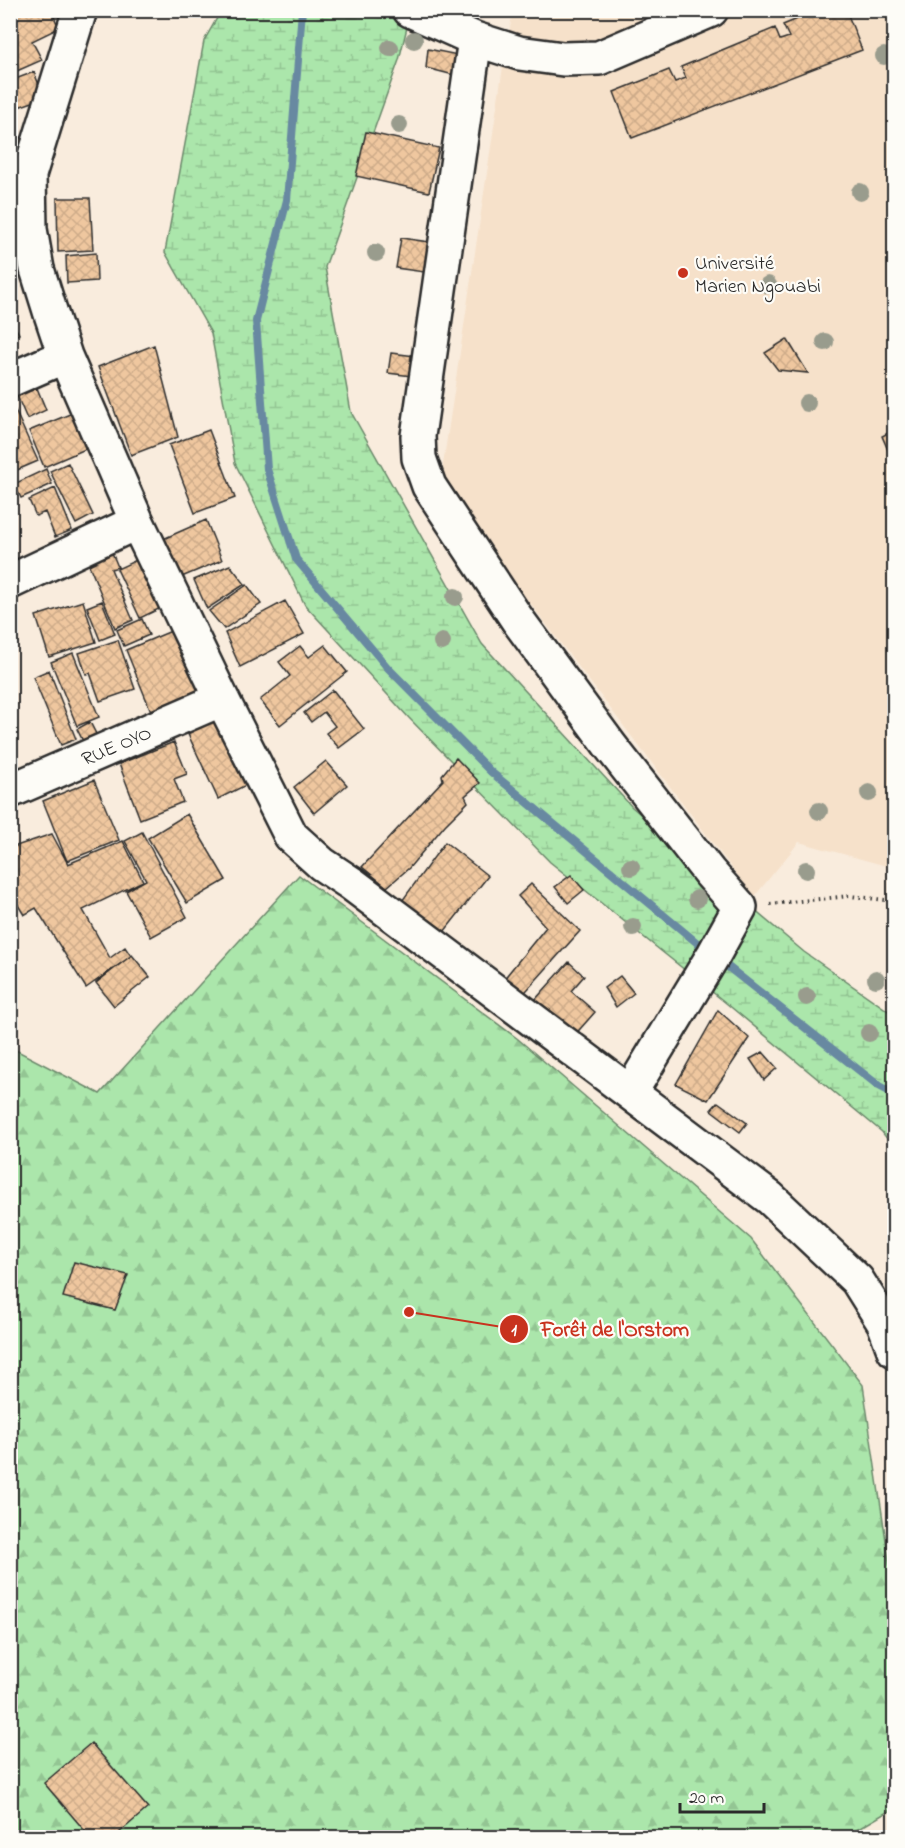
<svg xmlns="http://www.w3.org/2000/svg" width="905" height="1848" font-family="'Indie Flower',sans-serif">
<defs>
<pattern id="forest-firs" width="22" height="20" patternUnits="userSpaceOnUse" patternTransform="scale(1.5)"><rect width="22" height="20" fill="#abe6ab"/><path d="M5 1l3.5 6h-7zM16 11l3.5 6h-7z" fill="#93c593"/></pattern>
<pattern id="wetland-marsh" width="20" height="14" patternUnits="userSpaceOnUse" patternTransform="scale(1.5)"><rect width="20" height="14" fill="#abe6ab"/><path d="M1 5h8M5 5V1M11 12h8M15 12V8" fill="none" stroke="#93c593"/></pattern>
<pattern id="building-cross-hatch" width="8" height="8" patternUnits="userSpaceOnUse" patternTransform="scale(1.5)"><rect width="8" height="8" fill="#efc79f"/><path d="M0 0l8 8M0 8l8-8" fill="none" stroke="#cdab89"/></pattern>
</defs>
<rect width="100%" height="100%" fill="#f9ecdd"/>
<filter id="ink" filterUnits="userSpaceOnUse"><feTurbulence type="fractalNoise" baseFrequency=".0167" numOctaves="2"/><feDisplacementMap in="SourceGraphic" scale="12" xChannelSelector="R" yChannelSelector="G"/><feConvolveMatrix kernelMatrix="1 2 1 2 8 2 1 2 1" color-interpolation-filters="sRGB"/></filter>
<g filter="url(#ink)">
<path fill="#f6e1ca" d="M 513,11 L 894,11 L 894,868 L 799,842 L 754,897 L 440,485 L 504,60 Z"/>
<path fill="url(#forest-firs)" stroke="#6b886b" stroke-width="1.5" d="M 299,875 L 518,1039 L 751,1239 L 863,1385 L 894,1595 L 894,1808 L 843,1838 L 11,1837 L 10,1047 L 100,1094 Z"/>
<path fill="url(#wetland-marsh)" stroke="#6b886b" stroke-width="1.5" d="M 221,11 L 411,11 L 399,60 L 325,267 L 351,412 L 482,644 L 632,807 L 804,952 L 894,1015 L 894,1148 L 882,1132 L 726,1003 L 550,862 L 409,718 L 305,605 L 235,463 L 211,333 L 165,252 L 204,41 Z"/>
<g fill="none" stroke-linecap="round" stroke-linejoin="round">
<path stroke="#6889a1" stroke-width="8" d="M 302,10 L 287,200 L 256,321 L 267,469 L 296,559 L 388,668 L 491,772 L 707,951
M 718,959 L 879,1086 L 894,1094"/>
</g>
<path fill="url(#building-cross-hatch)" stroke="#2b2b2b" stroke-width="1.5" d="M 10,10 L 51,10 L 59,28 L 32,41 L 42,60 L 10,74 Z
M 819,10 L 846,10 L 862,50 L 632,138 L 614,92 L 669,70 L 675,82 L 686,78 L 681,67 L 775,28 L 780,40 L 789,37 L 783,25 Z
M 428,49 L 458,55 L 454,75 L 426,68 Z
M 34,72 L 44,98 L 10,110 L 10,81 Z
M 10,111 L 30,164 L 11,170 L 10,168 Z
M 366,132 L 439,148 L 429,192 L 356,176 Z
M 18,197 L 28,271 L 10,277 L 10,200 Z
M 57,198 L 90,198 L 93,250 L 58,252 Z
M 401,238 L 429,242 L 424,272 L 396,268 Z
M 96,253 L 97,281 L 67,283 L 66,256 Z
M 10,318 L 19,334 L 10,338 Z
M 787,339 L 808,373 L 778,370 L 765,353 Z
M 154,345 L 178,437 L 131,455 L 98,367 Z
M 391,353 L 423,357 L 420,377 L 388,373 Z
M 37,388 L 46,410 L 27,419 L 17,396 Z
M 10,399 L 38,461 L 10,473 Z
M 82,409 L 97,444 L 44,467 L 29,431 Z
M 209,430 L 235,498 L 195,513 L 169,445 Z
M 894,430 L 894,464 L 882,436 Z
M 68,463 L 93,515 L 76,524 L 50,471 Z
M 46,469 L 52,484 L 21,498 L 14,484 Z
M 55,488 L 72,530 L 55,537 L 45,512 L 36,516 L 29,500 Z
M 206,520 L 222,560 L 177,579 L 161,540 Z
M 111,550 L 118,567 L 111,569 L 133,620 L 115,628 L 87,560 Z
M 143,557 L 165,606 L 140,618 L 117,569 Z
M 230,565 L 245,584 L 207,609 L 194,580 Z
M 247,585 L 261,604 L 224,629 L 209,611 Z
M 83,601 L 96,642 L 49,657 L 36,616 Z
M 102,601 L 115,634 L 100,640 L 87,607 Z
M 285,601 L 304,634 L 240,667 L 225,633 Z
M 142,619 L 149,635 L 124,646 L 117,630 Z
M 176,629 L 203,695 L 153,716 L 126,650 Z
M 118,640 L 135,689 L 100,701 L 90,673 L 86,674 L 79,653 Z
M 325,645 L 347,672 L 280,725 L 260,700 L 290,676 L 279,662 L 300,646 L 309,657 Z
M 73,653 L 99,717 L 77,726 L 51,662 Z
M 49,670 L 76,739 L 61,745 L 33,677 Z
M 333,690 L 364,729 L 339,748 L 326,733 L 335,726 L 324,712 L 311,722 L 304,713 Z
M 221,716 L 252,782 L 218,799 L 187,732 Z
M 90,722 L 96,734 L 83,741 L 77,729 Z
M 174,742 L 187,774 L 174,779 L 183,802 L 140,819 L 119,764 Z
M 456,758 L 480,783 L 465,796 L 468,802 L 445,825 L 409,868 L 387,887 L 362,867 L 443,780 L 442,775 Z
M 326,761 L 347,785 L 314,813 L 294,787 Z
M 94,780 L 119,840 L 67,861 L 43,801 Z
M 187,814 L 226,880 L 187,903 L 148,838 Z
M 142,832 L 187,917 L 151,937 L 126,891 L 146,880 L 125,841 Z
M 52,834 L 68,864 L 123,841 L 143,881 L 83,910 L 110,958 L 125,947 L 131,956 L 86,988 L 36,908 L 24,915 L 10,892 L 10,848 Z
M 445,842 L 488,876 L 444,932 L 402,901 Z
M 571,875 L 584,890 L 568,903 L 555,887 Z
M 531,884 L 580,931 L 518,1000 L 499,985 L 546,927 L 518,896 Z
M 10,907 L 18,919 L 10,923 Z
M 132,955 L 150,977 L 114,1006 L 96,983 Z
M 569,962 L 584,976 L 571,991 L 595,1012 L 573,1037 L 534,1001 Z
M 620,976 L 634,993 L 616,1007 L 604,988 Z
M 718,1010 L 749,1038 L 708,1100 L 676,1084 Z
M 763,1052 L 777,1068 L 764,1080 L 750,1059 Z
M 718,1102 L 747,1123 L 740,1132 L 711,1110 Z
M 74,1262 L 128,1275 L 115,1310 L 63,1297 Z
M 91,1743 L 148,1808 L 113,1838 L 91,1838 L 44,1783 Z"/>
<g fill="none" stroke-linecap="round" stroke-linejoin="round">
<g stroke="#2b2b2b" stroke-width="38">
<path id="minor" d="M 80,10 L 29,175 L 30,229 L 37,269 L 51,314 L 65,356 L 137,522 L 222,699 L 291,836 L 322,864 L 352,884 L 770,1198 L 857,1280 L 884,1323 L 894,1350
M 410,10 L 475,39 L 519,53 L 563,59 L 599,58 L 711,10
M 475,39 L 418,436 L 419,458 L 429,486 L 517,619 L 611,747 L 709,872 L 740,907 L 714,954 L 630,1093
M 10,380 L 65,356
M 10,582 L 137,522
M 10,791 L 222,699"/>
</g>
<path stroke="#2b2b2b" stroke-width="4" stroke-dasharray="1.5 4.5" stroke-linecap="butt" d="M 770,904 L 850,896 L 894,901"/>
<use href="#minor" stroke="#fdfcf7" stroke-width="33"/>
</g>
<g fill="#999c8d">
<circle cx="414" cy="40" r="9"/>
<circle cx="390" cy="48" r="9"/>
<circle cx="884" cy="56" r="9"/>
<circle cx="399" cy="125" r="9"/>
<circle cx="860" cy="192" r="9"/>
<circle cx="376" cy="253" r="9"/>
<circle cx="768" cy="285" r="9"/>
<circle cx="825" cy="342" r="9"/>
<circle cx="807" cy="403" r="9"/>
<circle cx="455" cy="597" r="9"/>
<circle cx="442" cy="642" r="9"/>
<circle cx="869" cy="793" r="9"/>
<circle cx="819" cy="811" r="9"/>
<circle cx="631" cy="867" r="9"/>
<circle cx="806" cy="870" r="9"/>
<circle cx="697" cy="899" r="9"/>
<circle cx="633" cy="927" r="9"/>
<circle cx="876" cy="979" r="9"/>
<circle cx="807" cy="997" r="9"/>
<circle cx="869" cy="1033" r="9"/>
</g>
</g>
<circle fill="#c8321e" stroke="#fdfcf7" stroke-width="2" cx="683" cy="273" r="6"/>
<g text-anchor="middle" stroke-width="4.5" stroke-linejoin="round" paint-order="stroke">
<g font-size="20" fill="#2b2b2b" stroke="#fdfcf7" text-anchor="start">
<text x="695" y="269">Université<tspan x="695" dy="23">Marien Ngouabi</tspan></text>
</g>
<g font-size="20" fill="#2b2b2b" stroke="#fdfcf7">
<text transform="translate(116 745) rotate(-23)" y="7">RUE OYO</text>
</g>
</g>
<path fill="none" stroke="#c8321e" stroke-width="2" d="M409 1312L514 1329"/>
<g fill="#c8321e" stroke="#fdfcf7" stroke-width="2">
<circle cx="409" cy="1312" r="6"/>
<circle cx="514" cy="1329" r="15"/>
</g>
<g font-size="18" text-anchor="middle" font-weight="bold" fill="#fff">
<text x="514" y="1335">1</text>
</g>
<g font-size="21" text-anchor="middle" font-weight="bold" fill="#c8321e" stroke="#fdfcf7" stroke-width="4.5" stroke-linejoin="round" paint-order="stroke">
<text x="615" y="1336">Forêt de l'Orstom</text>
</g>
<rect width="905" height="1848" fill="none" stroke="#fdfcf7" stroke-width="36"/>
<rect x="18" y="18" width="869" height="1812" fill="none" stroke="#2b2b2b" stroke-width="2" filter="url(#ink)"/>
<path d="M680 1803v9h84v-9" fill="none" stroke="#2b2b2b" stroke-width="3"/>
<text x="689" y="1803" font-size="18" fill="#2b2b2b" stroke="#fdfcf7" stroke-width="4.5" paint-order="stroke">20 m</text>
</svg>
